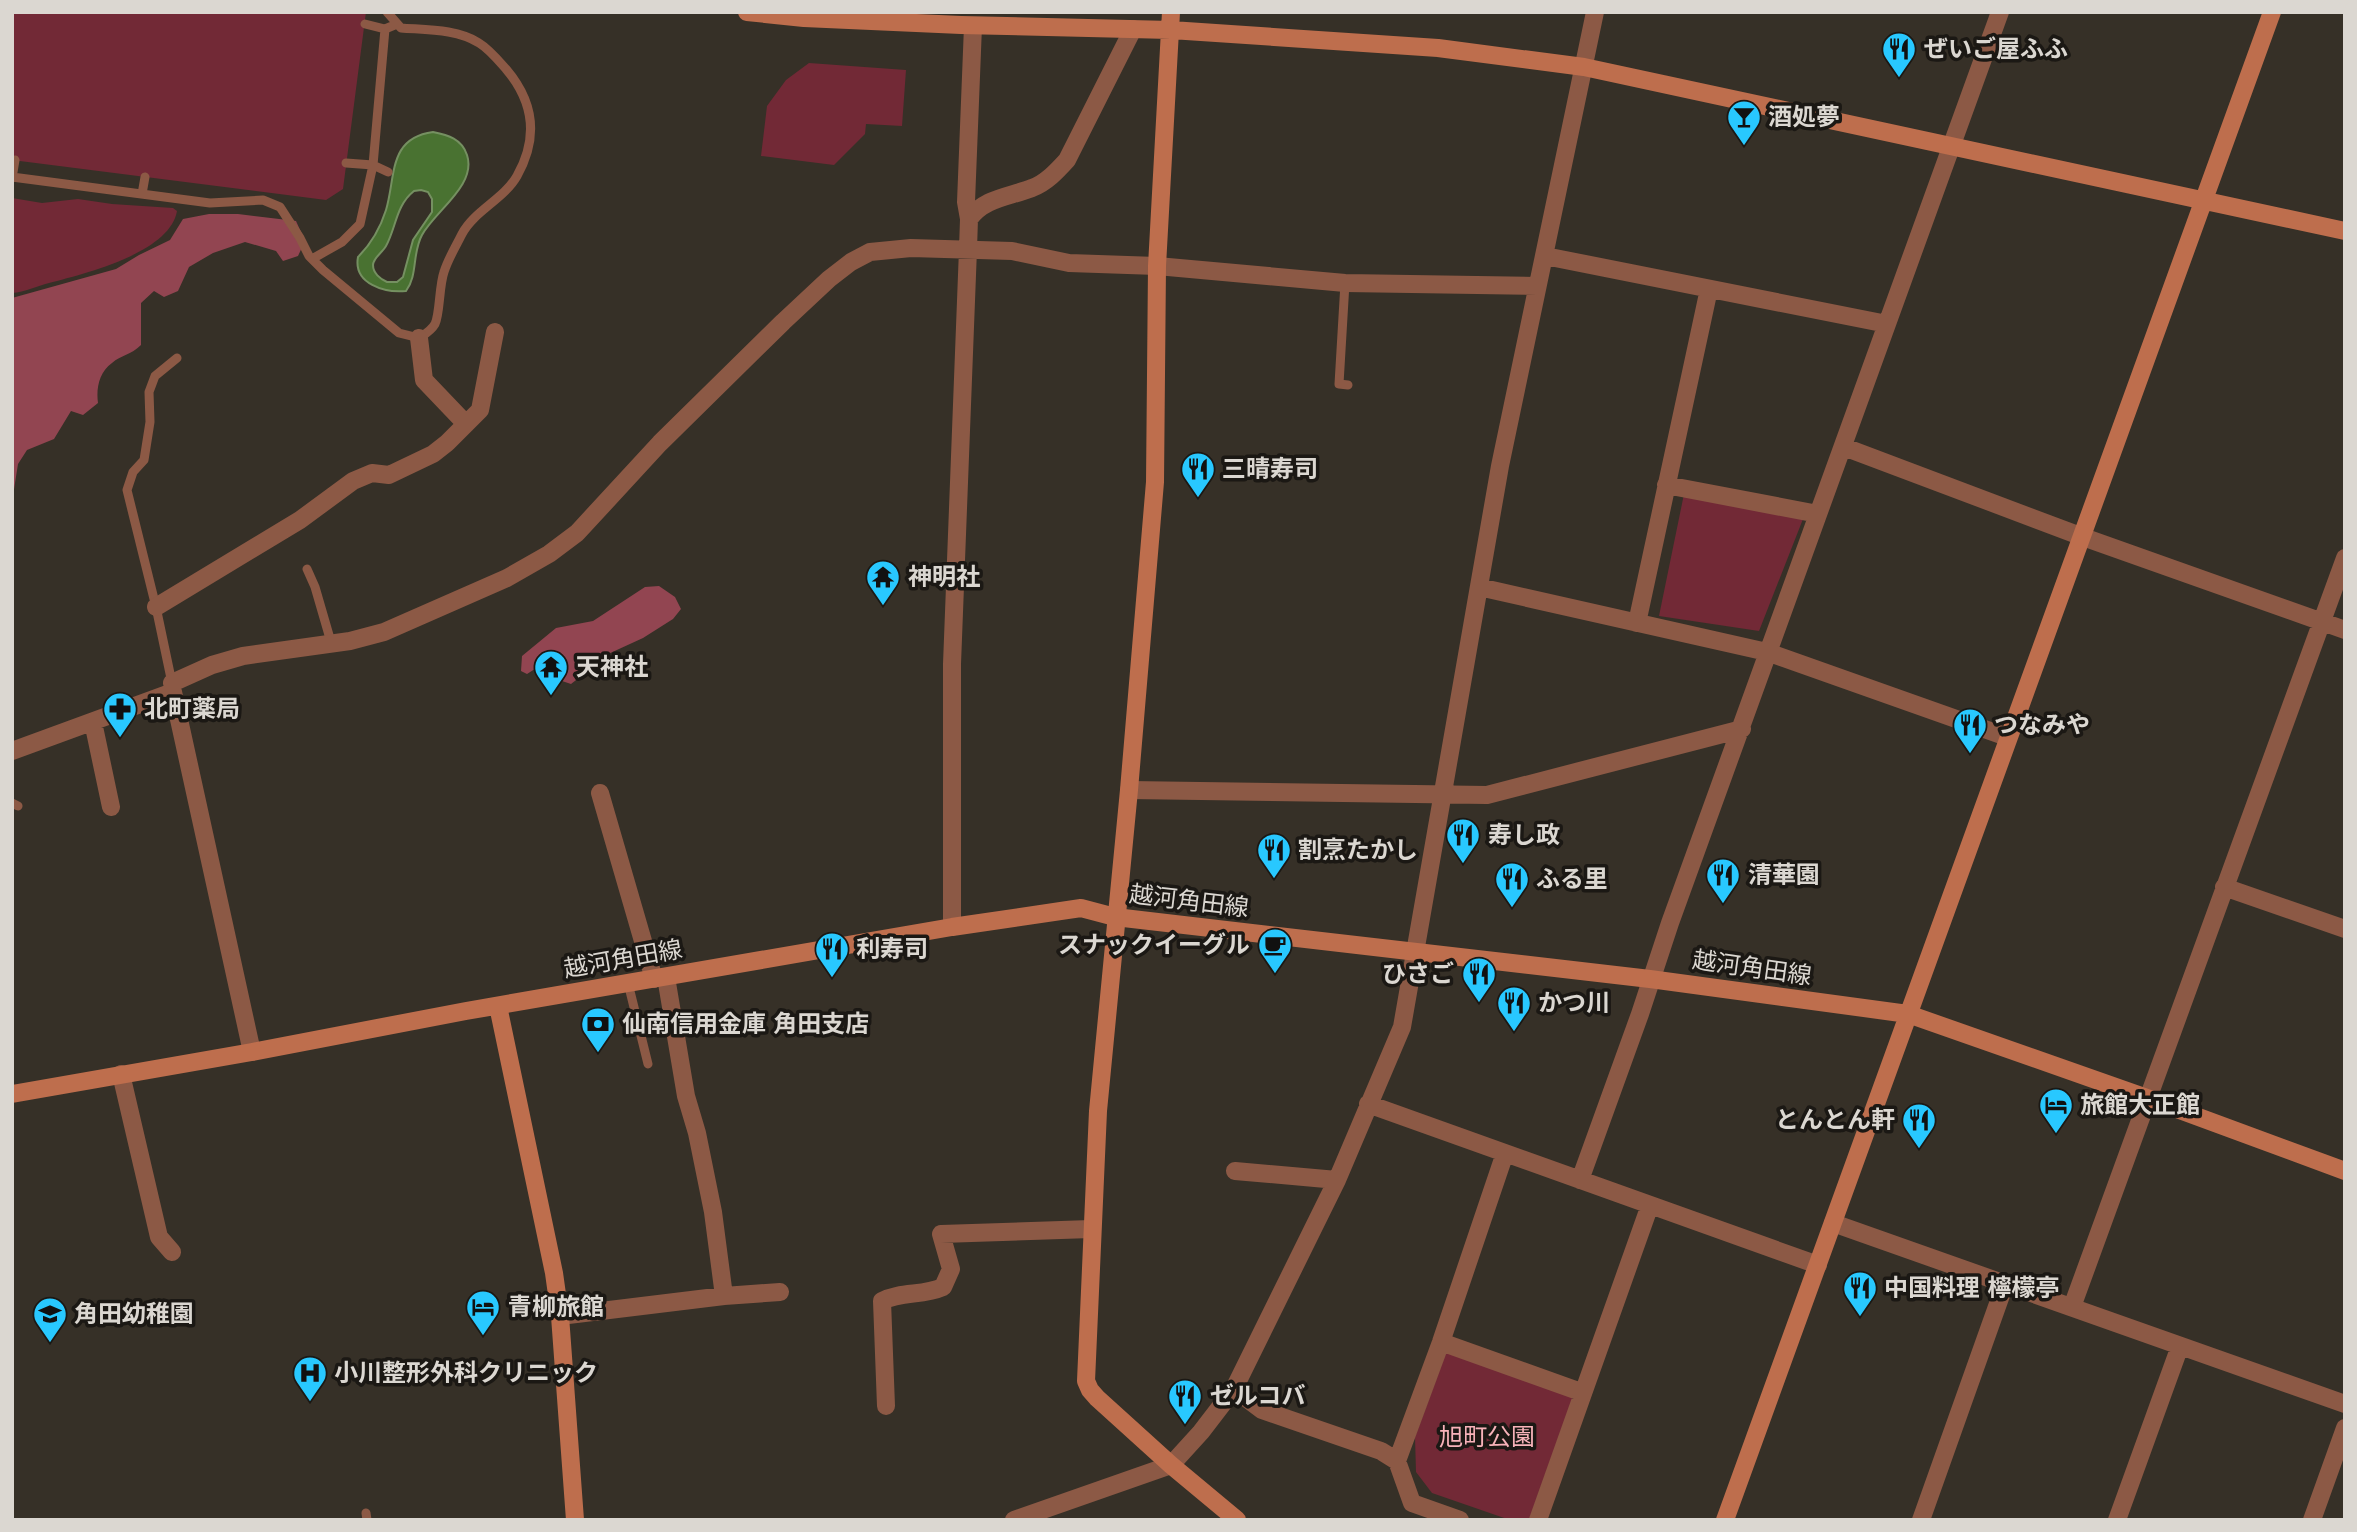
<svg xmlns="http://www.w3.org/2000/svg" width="2357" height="1532" font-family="Jost,'Noto Sans JP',sans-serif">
<rect width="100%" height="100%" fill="#363027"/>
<path fill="#722936" d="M 12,12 L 366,12 L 343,189 L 326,200 L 12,160 Z
M 809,63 L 906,70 L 902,126 L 866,124 L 865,134 L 834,165 L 761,156 L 767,106 L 786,80 Z
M 12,198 L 42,203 L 78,199 L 112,204 L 173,208 L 177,211 C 170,253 84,274 49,283 C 37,286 25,292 12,293 Z
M 1684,494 L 1803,519 L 1759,631 L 1659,616 Z
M 1447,1350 L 1573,1397 L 1529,1520 L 1510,1520 L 1432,1493 L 1416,1472 L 1415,1437 Z"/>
<path fill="#924551" d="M 209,214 L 238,214 L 296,221 L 305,241 L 298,256 L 283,261 L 276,251 L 245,242 L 213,253 L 189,267 L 178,291 L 164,297 L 154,291 L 141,303 L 141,345 C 131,355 121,355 112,363 C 99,372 96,389 98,403 L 83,415 L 71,411 L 54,439 L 27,450 L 18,464 L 12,502 L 12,298 L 116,269 L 139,255 L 170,240 L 183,219 Z
M 659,586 L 675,597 L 681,609 L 673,619 L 643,638 L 595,660 L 585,673 L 571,684 L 562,681 L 556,667 L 538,667 L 527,674 L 521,671 L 522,656 L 556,628 L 593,621 L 645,587 Z"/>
<path fill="#497231" stroke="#759061" stroke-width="2" fill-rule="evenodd" d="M 433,132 C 448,135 462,139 467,155 C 477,185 435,211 422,235 C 412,253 418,275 406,291 C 385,293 353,284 358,257 C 372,243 380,229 386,210 C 396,176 388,138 433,132 ZM 421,190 L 428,192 L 432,199 L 432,212 L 413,240 L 403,277 L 397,282 L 387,282 C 380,279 373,273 373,265 C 373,258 382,253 386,246 C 396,228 396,205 414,191 Z"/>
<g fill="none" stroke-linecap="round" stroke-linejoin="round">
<path stroke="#8c5945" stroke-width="9" d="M 365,24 L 385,29
M 346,163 L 373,165 L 388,172
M 12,177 L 210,203 L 263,200 L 280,207 L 300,238 L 309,256 L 323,270 L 399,333 L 419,338 C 425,334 431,331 435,324 C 440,314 439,286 444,272 C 448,259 456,246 462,234 C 474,211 504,199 517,176 C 539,137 534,102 506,69 C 498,60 489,49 479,43 C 457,29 427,30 401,28 L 387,12
M 12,178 L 15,160
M 142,194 L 145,177
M 312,259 L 342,242 L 360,224 L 373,165 L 385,29 L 397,24
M 1345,283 L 1339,384 L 1348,385
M 307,569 L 315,587 L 331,642
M 172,683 L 156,607 L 127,490 L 133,472 L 144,460 L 150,422 L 149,392 L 155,376 L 177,358
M 12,803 L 18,806
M 628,983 L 648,1064
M 366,1513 L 367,1520"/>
<path stroke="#8c5945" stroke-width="18" d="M 969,219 C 984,198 1009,197 1032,188 C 1046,183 1057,171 1067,160 L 1133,29
M 1545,256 L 1887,324
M 419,338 L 424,380 L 466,424
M 1844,447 L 2083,537 L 2345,630
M 1666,485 L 1818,514
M 1479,587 L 1767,652 L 2007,737
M 156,607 L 300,520 L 353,481 L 372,473 L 389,475 L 433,454 L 447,443 L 480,410 L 495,332
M 1637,623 L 1709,289
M 172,683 L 212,665 L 243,656 L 350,641 L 384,632 L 507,578 L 549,554 L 577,533 L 660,443 L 783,322 L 829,279 L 851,262 L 870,252 L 911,248 L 1012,251 L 1069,263 L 1157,266 L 1345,283 L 1537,286
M 93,722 L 111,807
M 12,751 L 173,692 L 252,1052
M 1129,790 L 1487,795 L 1742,729
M 600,793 L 654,979
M 2224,887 L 2345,929
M 952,927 L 952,664 L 968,249 L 969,219 L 966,202 L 973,26
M 666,977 L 686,1096 L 697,1133 L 713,1212 L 724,1296
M 121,1074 L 159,1237 L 172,1252
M 1368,1104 L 1818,1265
M 1235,1171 L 1337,1180
M 1580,1180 L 1640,1014 L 1670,923 L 2000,12
M 1833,1223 L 2345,1404
M 2072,1307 L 2345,558
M 560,1316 L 724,1296 L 780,1292
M 1441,1342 L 1581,1392
M 886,1406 L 882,1301 C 901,1291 923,1296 943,1287 L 951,1269 L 941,1234 L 1091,1229
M 1397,1461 L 1441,1342 L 1505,1153
M 1014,1520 L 1171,1465 L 1201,1432 L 1234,1389
M 1460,1520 L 1412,1503 L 1397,1461 L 1381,1451 L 1262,1410 L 1234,1389 L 1337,1180 L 1402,1027 L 1500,466 L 1595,12
M 1538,1520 L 1650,1205
M 1921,1520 L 2005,1284
M 2117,1520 L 2180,1346
M 2312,1520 L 2345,1428"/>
<path stroke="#be6e4d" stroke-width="18" d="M 747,12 L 804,18 L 961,25 L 1171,30 L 1438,48 L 1584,67 L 2345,231
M 1171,12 L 1157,266 L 1155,482 L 1129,790 L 1098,1111 L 1086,1381 L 1090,1390 L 1097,1398 L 1171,1465 L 1237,1520
M 498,1006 L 554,1273 L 560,1316 L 575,1520
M 12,1094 L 252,1052 L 466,1011 L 952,927 L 1081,908 L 1115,917 L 1650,979 L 1908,1014 L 2147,1098 L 2345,1171
M 1725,1520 L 2272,12"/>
</g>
<defs>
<g id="restaurant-pin" transform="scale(1.75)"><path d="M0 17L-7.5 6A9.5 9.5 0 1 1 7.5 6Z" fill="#28c8ff" stroke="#1b1814"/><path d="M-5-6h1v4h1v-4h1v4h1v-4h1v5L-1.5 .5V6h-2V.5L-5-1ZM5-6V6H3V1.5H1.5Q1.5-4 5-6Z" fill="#111"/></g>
<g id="bar-pin" transform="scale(1.75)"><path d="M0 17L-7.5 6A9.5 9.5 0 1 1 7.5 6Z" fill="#28c8ff" stroke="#1b1814"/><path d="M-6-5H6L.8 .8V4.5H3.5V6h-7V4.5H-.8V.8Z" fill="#111"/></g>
<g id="temple-pin" transform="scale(1.75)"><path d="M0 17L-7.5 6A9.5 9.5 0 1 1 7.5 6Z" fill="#28c8ff" stroke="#1b1814"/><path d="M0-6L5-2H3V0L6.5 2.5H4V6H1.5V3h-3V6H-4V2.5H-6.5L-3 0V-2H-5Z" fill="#111"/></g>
<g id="pharmacy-pin" transform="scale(1.75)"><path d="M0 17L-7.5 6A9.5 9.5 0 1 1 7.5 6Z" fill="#28c8ff" stroke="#1b1814"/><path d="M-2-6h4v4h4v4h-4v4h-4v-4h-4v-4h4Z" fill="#111"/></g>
<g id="cafe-pin" transform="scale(1.75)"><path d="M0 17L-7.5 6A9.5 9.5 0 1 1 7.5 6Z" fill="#28c8ff" stroke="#1b1814"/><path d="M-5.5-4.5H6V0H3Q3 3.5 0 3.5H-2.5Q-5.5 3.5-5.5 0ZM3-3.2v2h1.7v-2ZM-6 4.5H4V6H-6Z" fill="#111"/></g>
<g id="bank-pin" transform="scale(1.75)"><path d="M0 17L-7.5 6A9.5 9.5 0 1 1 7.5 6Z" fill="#28c8ff" stroke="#1b1814"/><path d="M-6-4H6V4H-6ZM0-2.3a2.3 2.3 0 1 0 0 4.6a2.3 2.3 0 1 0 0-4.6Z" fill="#111"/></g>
<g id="hotel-pin" transform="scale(1.75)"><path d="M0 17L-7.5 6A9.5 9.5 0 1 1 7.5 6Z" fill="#28c8ff" stroke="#1b1814"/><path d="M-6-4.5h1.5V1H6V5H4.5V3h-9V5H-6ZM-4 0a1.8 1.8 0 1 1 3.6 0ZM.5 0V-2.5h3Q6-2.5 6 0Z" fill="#111"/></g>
<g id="school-pin" transform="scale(1.75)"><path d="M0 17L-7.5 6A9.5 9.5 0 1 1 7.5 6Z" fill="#28c8ff" stroke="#1b1814"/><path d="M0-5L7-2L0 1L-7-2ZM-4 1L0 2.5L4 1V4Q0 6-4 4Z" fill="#111"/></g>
<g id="hospital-pin" transform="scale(1.75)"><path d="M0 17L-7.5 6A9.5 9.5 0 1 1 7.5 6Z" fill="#28c8ff" stroke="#1b1814"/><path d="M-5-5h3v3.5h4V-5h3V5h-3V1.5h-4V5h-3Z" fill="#111"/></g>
</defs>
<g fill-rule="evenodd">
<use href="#restaurant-pin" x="1899" y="49"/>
<use href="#bar-pin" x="1744" y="117"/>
<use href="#restaurant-pin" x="1198" y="469"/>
<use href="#temple-pin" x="883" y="577"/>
<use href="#temple-pin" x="551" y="667"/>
<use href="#pharmacy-pin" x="120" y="709"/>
<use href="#restaurant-pin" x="1970" y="725"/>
<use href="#restaurant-pin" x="1463" y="835"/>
<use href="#restaurant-pin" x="1274" y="850"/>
<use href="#restaurant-pin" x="1723" y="875"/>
<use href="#restaurant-pin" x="1512" y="879"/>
<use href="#cafe-pin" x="1275" y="945"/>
<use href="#restaurant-pin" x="832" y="949"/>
<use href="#restaurant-pin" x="1479" y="974"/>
<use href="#restaurant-pin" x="1514" y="1003"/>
<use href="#bank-pin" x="598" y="1024"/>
<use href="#hotel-pin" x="2056" y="1105"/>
<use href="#restaurant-pin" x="1919" y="1120"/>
<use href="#restaurant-pin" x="1860" y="1288"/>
<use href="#hotel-pin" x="483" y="1307"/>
<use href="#school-pin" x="50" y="1314"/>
<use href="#hospital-pin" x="310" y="1373"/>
<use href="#restaurant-pin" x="1185" y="1396"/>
</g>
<g text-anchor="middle" stroke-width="7" stroke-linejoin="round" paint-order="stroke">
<g font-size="24" font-weight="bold" fill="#dbd7d1" stroke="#1b1814" text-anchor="start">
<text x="1924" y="57">ぜいご屋ふふ</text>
<text x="1768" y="125">酒処夢</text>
<text x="1222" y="477">三晴寿司</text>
<text x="908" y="585">神明社</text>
<text x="576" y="675">天神社</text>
<text x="144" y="717">北町薬局</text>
<text x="1994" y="733">つなみや</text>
<text x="1488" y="843">寿し政</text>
<text x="1298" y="858">割烹たかし</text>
<text x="1748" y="883">清華園</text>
<text x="1536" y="887">ふる里</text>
<text x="1250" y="953" text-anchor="end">スナックイーグル</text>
<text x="856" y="957">利寿司</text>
<text x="1454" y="982" text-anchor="end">ひさご</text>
<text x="1538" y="1011">かつ川</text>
<text x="622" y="1032">仙南信用金庫 角田支店</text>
<text x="2080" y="1113">旅館大正館</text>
<text x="1895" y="1128" text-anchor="end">とんとん軒</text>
<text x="1884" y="1296">中国料理 檸檬亭</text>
<text x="508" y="1315">青柳旅館</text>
<text x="74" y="1322">角田幼稚園</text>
<text x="334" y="1381">小川整形外科クリニック</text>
<text x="1210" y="1404">ゼルコバ</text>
</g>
<g font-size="24" fill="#dbd7d1" stroke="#1b1814">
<text transform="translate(1189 901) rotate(7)" y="8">越河角田線</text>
<text transform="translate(623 959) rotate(-10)" y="8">越河角田線</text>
<text transform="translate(1752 968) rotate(8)" y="8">越河角田線</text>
</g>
<g font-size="24" fill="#f7b2b9" stroke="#1b1814">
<text x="1487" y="1445">旭町公園</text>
</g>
</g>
<rect width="2357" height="1532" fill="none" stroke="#dbd7d1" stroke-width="28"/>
</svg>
